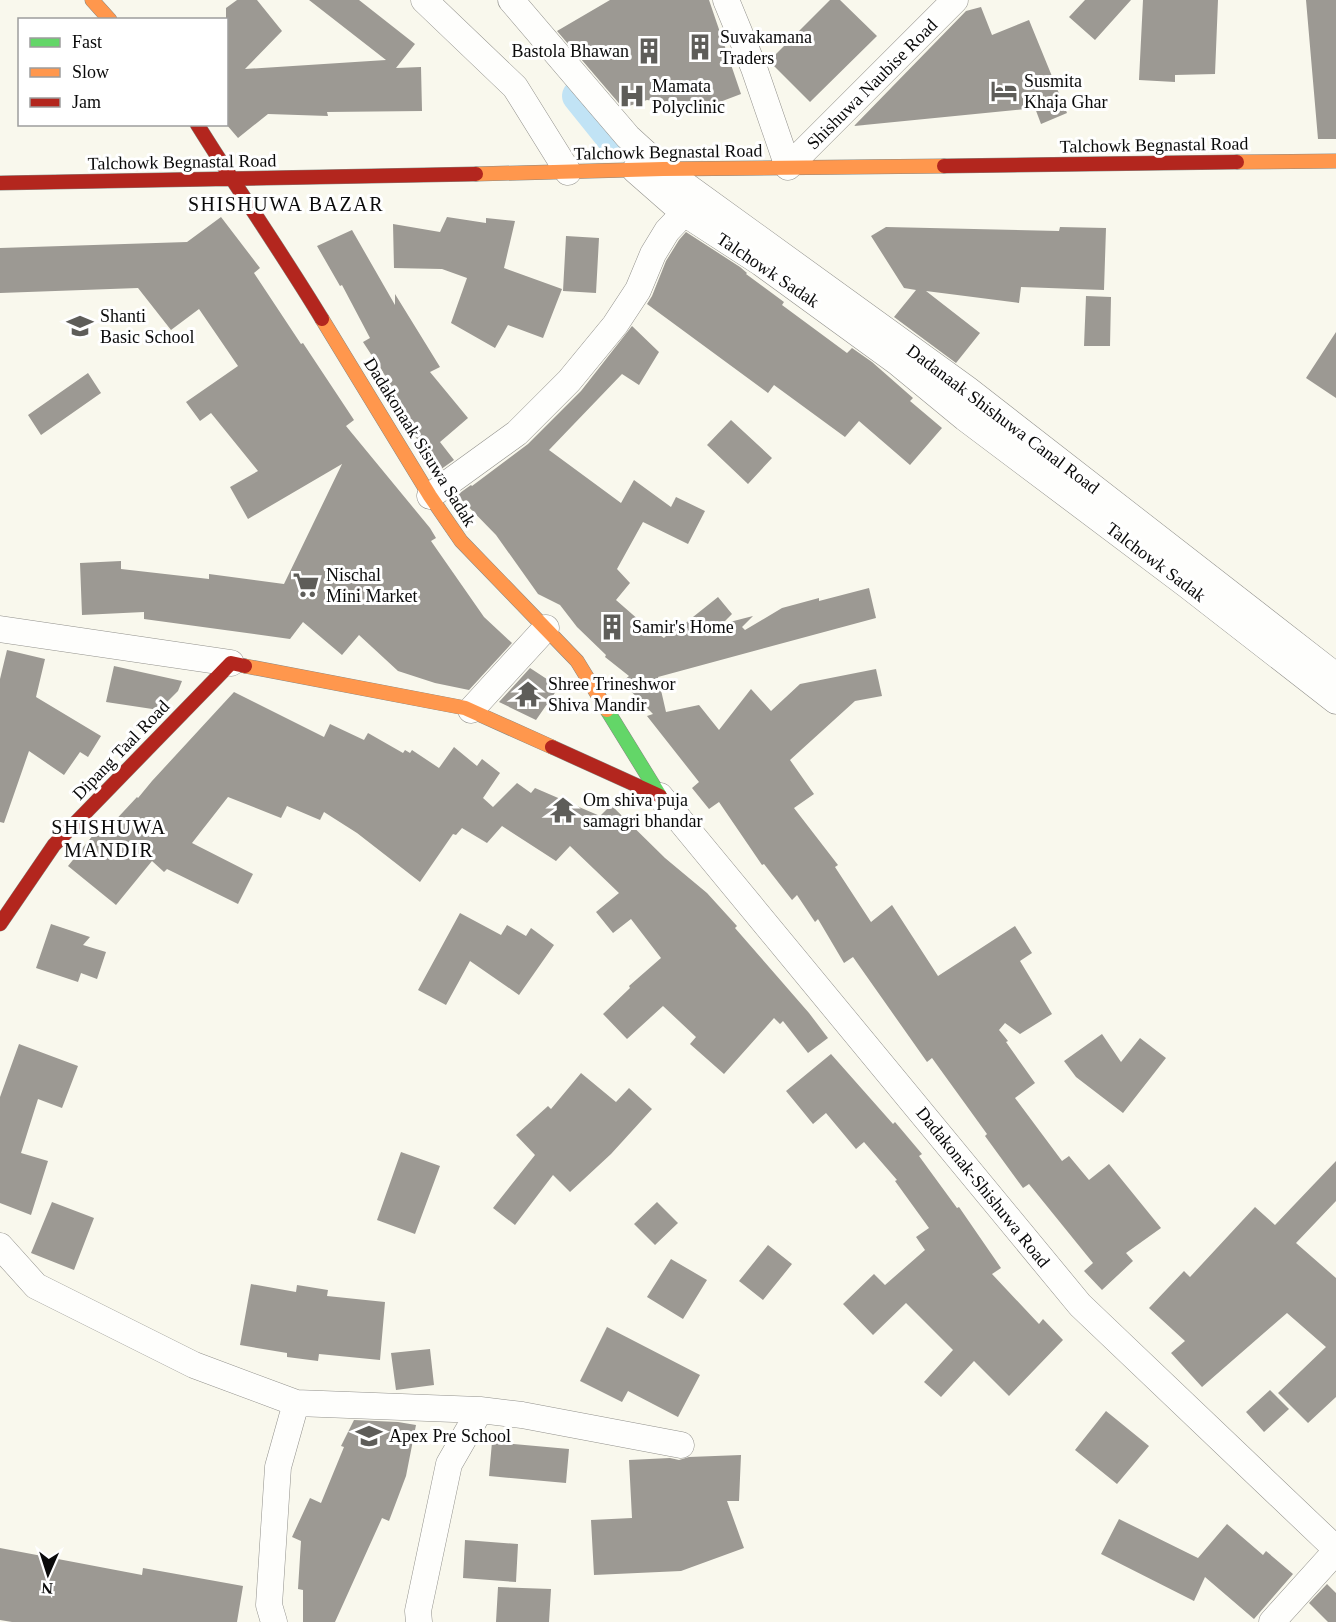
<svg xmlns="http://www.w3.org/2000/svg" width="1336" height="1622" font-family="Georgia,serif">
<rect width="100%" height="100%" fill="#f9f8ed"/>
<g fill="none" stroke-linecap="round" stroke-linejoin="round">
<path stroke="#c1e3f5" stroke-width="32" d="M 578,96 L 615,142"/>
</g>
<path fill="#9c9993" d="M 237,0 L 257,0 L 282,31 L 245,69 L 386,60 L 309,0 L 359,0 L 415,44 L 396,68 L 421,67 L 422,111 L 327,112 L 328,116 L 268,114 L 238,138 L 226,124 L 226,8 Z
M 610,0 L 709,0 L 741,94 L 704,108 L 647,100 L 623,108 L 557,31 Z
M 830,0 L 840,0 L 877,36 L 810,102 L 769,61 Z
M 1085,0 L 1131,0 L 1095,40 L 1069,17 Z
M 1143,0 L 1218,0 L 1215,74 L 1175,75 L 1175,82 L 1139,80 Z
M 1306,0 L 1336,0 L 1336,139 L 1318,139 Z
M 981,7 L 992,35 L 1029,20 L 1067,113 L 1041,124 L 1035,108 L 854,126 L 966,11 Z
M 221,217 L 260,268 L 254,273 L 301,344 L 303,343 L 354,420 L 346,426 L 430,528 L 436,538 L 431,541 L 484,617 L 512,643 L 469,690 L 435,683 L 398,671 L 359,635 L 342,655 L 303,622 L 290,639 L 144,619 L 144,612 L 82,615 L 80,563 L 121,561 L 121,569 L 209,579 L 209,574 L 284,584 L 342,464 L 248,519 L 230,487 L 258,471 L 211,413 L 200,421 L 186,402 L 238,366 L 199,309 L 171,330 L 138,288 L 0,293 L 0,248 L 187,242 Z
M 447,217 L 486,223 L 486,218 L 515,221 L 504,268 L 562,289 L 543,338 L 508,325 L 495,348 L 451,323 L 467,278 L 442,269 L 394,268 L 393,224 L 440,232 Z
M 886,227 L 1059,231 L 1060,227 L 1106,228 L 1104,290 L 1021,287 L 1019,303 L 926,291 L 980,333 L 956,363 L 894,317 L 916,290 L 904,288 L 871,236 Z
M 352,230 L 395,305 L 395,294 L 440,367 L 430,372 L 468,418 L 440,442 L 454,460 L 437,472 L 398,408 L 402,406 L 379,365 L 378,365 L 363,342 L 370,338 L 342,285 L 340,286 L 317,246 Z
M 686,232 L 740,267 L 747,273 L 746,274 L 784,302 L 782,305 L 847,353 L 852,348 L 872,362 L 913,398 L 910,401 L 942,428 L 910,465 L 859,421 L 845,437 L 774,385 L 768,393 L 647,304 L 652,296 L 666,261 L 679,240 Z
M 566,236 L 599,238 L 596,293 L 563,291 Z
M 1086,296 L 1111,297 L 1110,346 L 1084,346 Z
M 632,326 L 659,352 L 639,385 L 622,374 L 549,450 L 621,503 L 634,480 L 671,507 L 676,497 L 705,511 L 688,544 L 643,522 L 617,569 L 630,583 L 616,600 L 640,621 L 664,638 L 680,622 L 683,625 L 718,597 L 732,614 L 722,624 L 753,616 L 742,627 L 745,630 L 782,608 L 819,598 L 819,601 L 869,588 L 876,618 L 658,677 L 666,712 L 699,705 L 719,730 L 751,689 L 771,711 L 800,684 L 876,669 L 882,696 L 855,701 L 790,760 L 814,794 L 794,808 L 838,865 L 835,867 L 871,922 L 892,905 L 938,976 L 1015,926 L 1032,953 L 1020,961 L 1052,1014 L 1020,1034 L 1005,1023 L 999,1030 L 1008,1041 L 1006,1042 L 1035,1083 L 1015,1098 L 1062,1161 L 1069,1156 L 1089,1180 L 1109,1164 L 1161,1228 L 1126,1253 L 1133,1261 L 1102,1290 L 1084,1271 L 1093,1263 L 1029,1184 L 1023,1188 L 985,1136 L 987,1134 L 932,1058 L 927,1062 L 853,957 L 844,963 L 818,919 L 815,922 L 797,895 L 792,900 L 764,864 L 762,865 L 719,802 L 709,809 L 692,788 L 699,782 L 647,716 L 653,714 L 622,682 L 629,676 L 605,657 L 606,655 L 577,627 L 560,605 L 538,594 L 496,535 L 457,495 L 471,485 L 472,486 L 528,444 L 581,391 Z
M 1336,332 L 1336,398 L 1306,378 Z
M 88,373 L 101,393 L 41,435 L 28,415 Z
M 731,420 L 772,458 L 748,484 L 707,445 Z
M 7,650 L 45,659 L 36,697 L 101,736 L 88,757 L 80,752 L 64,775 L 29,751 L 4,823 L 0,822 L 0,679 Z
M 114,666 L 150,674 L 182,681 L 178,691 L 159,710 L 106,702 Z
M 530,668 L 559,687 L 536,720 L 499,702 Z
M 234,692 L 324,737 L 330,724 L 364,740 L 368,733 L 403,753 L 405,750 L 410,753 L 412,750 L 439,768 L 454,747 L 477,766 L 482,759 L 500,773 L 483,798 L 493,807 L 517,783 L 531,793 L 535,788 L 600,816 L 611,805 L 665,858 L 707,893 L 737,926 L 735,928 L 809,1013 L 828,1038 L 808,1053 L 783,1021 L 780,1024 L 774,1018 L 724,1074 L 690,1044 L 696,1037 L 663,1006 L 627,1039 L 603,1014 L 630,988 L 629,986 L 661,958 L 631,919 L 613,933 L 596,912 L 619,893 L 570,846 L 556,861 L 502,826 L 487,843 L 462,828 L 456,835 L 453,834 L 420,882 L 357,833 L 324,812 L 320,820 L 287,806 L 281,818 L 228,797 L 192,843 L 253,874 L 238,904 L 167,869 L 164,872 L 152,861 L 116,905 L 68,866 L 98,829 L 99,830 L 105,824 L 110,826 L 137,797 L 138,798 L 152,781 Z
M 460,913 L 501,935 L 507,925 L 526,936 L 531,928 L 554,945 L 519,995 L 470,961 L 446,1005 L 418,990 Z
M 51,924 L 90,937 L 83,945 L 106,952 L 97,979 L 81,973 L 78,982 L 36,968 Z
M 1102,1034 L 1121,1062 L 1140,1038 L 1166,1058 L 1123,1113 L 1076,1077 L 1064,1061 Z
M 19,1044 L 78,1066 L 62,1108 L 38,1099 L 21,1153 L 48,1161 L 31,1215 L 0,1203 L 0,1097 Z
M 831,1054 L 893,1124 L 895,1122 L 922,1154 L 919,1156 L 957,1208 L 959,1207 L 1001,1268 L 992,1274 L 1039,1324 L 1043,1319 L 1063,1340 L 1009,1396 L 974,1361 L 941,1397 L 924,1382 L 953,1350 L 906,1303 L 873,1335 L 843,1304 L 874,1274 L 885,1285 L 925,1250 L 916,1237 L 929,1228 L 895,1181 L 897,1180 L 864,1142 L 856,1149 L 826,1113 L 813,1124 L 786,1091 Z
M 581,1073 L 616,1102 L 629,1088 L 652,1109 L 611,1154 L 570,1192 L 553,1175 L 515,1225 L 493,1208 L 535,1155 L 516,1135 L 548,1106 L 551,1109 Z
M 401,1152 L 440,1166 L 415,1234 L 377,1220 Z
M 1336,1161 L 1336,1201 L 1296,1243 L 1336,1278 L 1336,1397 L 1308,1423 L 1278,1393 L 1326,1347 L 1287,1313 L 1202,1387 L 1171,1353 L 1185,1341 L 1149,1308 L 1184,1271 L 1190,1277 L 1255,1207 L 1275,1225 Z
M 52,1202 L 94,1218 L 74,1270 L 31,1253 Z
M 657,1202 L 678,1223 L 655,1245 L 634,1224 Z
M 768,1245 L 792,1264 L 763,1300 L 739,1281 Z
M 671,1259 L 707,1280 L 683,1319 L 647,1297 Z
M 251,1284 L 296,1292 L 297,1285 L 328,1290 L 327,1296 L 385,1302 L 380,1360 L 319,1354 L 318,1361 L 287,1357 L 287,1353 L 240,1345 Z
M 607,1327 L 700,1375 L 678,1417 L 628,1391 L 622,1402 L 580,1381 Z
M 430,1349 L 434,1385 L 396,1390 L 391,1353 Z
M 1270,1390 L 1289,1409 L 1264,1432 L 1246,1412 Z
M 1106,1411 L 1149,1446 L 1117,1484 L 1075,1450 Z
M 354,1420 L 398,1422 L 416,1425 L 406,1476 L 389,1521 L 382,1518 L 335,1622 L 303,1622 L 303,1590 L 298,1589 L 301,1541 L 292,1537 L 310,1498 L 321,1503 L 344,1447 L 341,1446 Z
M 492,1442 L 569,1449 L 566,1483 L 489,1476 Z
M 741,1455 L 739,1501 L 727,1501 L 744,1548 L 681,1571 L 594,1575 L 591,1520 L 632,1518 L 629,1460 L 670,1458 L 679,1460 L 689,1457 Z
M 1119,1519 L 1198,1558 L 1227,1524 L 1263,1555 L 1266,1551 L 1293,1574 L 1254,1619 L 1205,1577 L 1194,1601 L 1101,1554 Z
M 465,1540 L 518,1544 L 516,1582 L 463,1578 Z
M 0,1548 L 142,1575 L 143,1568 L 243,1586 L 237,1622 L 12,1622 L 0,1620 Z
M 1327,1584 L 1336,1593 L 1336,1622 L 1328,1622 L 1309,1603 Z
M 498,1587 L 551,1589 L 549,1622 L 496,1622 Z"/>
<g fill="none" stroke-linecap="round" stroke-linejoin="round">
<g stroke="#92918c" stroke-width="27">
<path id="street" d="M 424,0 L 515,87 L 568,172
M 511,0 L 628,137 L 663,169 L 967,389 L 1336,676
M 726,0 L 754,68 L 788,167 L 955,0
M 635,170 L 684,213 L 761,263 L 897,362 L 965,418 L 1187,585 L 1336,701
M 430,496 L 517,433 L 569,381 L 615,325 L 638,290 L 653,254 L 667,231 L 684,213
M 0,629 L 231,663
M 471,710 L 546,628
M 660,796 L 1080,1305 L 1336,1549
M 0,1246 L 36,1286 L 194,1365 L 296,1403 L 480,1410 L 522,1415 L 681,1445
M 274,1622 L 269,1605 L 278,1467 L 296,1403
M 419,1622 L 418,1611 L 449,1464 L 480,1410
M 1272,1622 L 1336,1551"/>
</g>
<g stroke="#888883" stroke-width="15">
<path id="fast" d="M 607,710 L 660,796"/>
</g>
<g stroke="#888883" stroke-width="15">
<path id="slow" d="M 92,0 L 110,20
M 1237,162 L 1336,161
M 476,174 L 663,169 L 944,166
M 322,319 L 430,496 L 461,541 L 577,661 L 607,710
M 245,666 L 465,708 L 552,747"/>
</g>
<g stroke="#888883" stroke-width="15">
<path id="jam" d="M 197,124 C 238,190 282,253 322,319
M 944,166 L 1237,162
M 0,183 L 476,174
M 552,747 L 660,796
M 0,924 L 54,845 L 231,663 L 245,666"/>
</g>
<use href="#street" stroke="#fefefc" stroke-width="26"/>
<use href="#fast" stroke="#63d668" stroke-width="14"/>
<use href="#slow" stroke="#ff974d" stroke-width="14"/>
<use href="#jam" stroke="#b3261e" stroke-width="14"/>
</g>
<defs>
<g id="building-bare" transform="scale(2.07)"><path d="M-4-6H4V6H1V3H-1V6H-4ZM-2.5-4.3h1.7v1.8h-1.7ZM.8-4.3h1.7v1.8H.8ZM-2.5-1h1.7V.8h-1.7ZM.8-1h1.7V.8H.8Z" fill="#5e5d59" stroke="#fff" stroke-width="2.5" paint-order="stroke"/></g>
<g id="hotel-bare" transform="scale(2.07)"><path d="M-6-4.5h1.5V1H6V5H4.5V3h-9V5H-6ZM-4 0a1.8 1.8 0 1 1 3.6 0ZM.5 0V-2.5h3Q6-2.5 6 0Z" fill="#5e5d59" stroke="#fff" stroke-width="2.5" paint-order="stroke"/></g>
<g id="hospital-bare" transform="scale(2.07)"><path d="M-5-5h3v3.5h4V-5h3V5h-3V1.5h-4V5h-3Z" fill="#5e5d59" stroke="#fff" stroke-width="2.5" paint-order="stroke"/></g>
<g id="school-bare" transform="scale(2.07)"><path d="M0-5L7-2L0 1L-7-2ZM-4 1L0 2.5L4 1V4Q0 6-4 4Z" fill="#5e5d59" stroke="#fff" stroke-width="2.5" paint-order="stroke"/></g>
<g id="supermarket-bare" transform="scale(2.07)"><path d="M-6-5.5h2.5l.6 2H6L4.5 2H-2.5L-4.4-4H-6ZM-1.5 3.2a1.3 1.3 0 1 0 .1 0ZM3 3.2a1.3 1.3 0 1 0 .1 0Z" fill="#5e5d59" stroke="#fff" stroke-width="2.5" paint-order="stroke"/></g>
<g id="temple-bare" transform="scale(2.07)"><path d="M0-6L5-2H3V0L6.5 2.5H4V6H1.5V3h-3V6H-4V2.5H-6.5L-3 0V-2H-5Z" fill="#5e5d59" stroke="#fff" stroke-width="2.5" paint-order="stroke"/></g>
</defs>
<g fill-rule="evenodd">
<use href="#building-bare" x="700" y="47"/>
<use href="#building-bare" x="649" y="51"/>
<use href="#hotel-bare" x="1004" y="91"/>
<use href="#hospital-bare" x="632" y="96"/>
<use href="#school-bare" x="80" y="326"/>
<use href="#supermarket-bare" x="306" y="585"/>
<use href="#building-bare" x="612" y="627"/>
<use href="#temple-bare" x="528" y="694"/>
<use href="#temple-bare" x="563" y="810"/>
<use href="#school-bare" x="369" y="1436"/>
</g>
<g text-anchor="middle" stroke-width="6" stroke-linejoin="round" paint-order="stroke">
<g font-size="18" fill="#0a0a0a" stroke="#fff" text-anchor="start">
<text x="720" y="43">Suvakamana<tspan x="720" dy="21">Traders</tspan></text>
<text x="629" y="57" text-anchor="end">Bastola Bhawan</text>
<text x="1024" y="87">Susmita<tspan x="1024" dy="21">Khaja Ghar</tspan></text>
<text x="652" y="92">Mamata<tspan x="652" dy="21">Polyclinic</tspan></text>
<text x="100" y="322">Shanti<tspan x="100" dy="21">Basic School</tspan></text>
<text x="326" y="581">Nischal<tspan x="326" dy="21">Mini Market</tspan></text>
<text x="632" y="633">Samir's Home</text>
<text x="548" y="690">Shree Trineshwor<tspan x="548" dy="21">Shiva Mandir</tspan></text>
<text x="583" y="806">Om shiva puja<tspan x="583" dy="21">samagri bhandar</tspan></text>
<text x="389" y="1442">Apex Pre School</text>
</g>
<g font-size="18" fill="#0a0a0a" stroke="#fff">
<text transform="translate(872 84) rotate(-45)" y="6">Shishuwa Naubise Road</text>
<text transform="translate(1154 145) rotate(-1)" y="6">Talchowk Begnastal Road</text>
<text transform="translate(668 152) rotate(-1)" y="6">Talchowk Begnastal Road</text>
<text transform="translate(182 162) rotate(-1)" y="6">Talchowk Begnastal Road</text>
<text transform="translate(768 270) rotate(34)" y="6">Talchowk Sadak</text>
<text transform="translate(1003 419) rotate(37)" y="6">Dadanaak Shishuwa Canal Road</text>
<text transform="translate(420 442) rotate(58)" y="6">Dadakonaak Sisuwa Sadak</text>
<text transform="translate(1156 562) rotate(37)" y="6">Talchowk Sadak</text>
<text transform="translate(121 750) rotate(-46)" y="6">Dipang Taal Road</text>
<text transform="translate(983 1187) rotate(51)" y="6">Dadakonak-Shishuwa Road</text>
</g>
<g font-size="20" letter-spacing="1.5" fill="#0a0a0a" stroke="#fff">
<text x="286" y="211">SHISHUWA BAZAR</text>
<text x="109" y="834">SHISHUWA<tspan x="109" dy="23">MANDIR</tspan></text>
</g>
</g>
<rect x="18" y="18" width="210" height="108" fill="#ffffff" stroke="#9d9d9d" stroke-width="1.5"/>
<rect x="30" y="38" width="30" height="9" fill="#63d668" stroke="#9d9d9d" stroke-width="1.5"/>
<text x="72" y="48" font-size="18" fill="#0a0a0a">Fast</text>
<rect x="30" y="68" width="30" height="9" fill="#ff974d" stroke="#9d9d9d" stroke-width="1.5"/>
<text x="72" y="78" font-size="18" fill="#0a0a0a">Slow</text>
<rect x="30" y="98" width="30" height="9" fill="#b3261e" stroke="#9d9d9d" stroke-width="1.5"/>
<text x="72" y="108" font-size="18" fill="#0a0a0a">Jam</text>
<g transform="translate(48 1574) rotate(183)" stroke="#ffffff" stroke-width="4.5" paint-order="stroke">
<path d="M0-4.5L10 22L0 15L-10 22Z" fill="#0a0a0a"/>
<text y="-9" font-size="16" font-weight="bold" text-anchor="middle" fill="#0a0a0a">N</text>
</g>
</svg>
